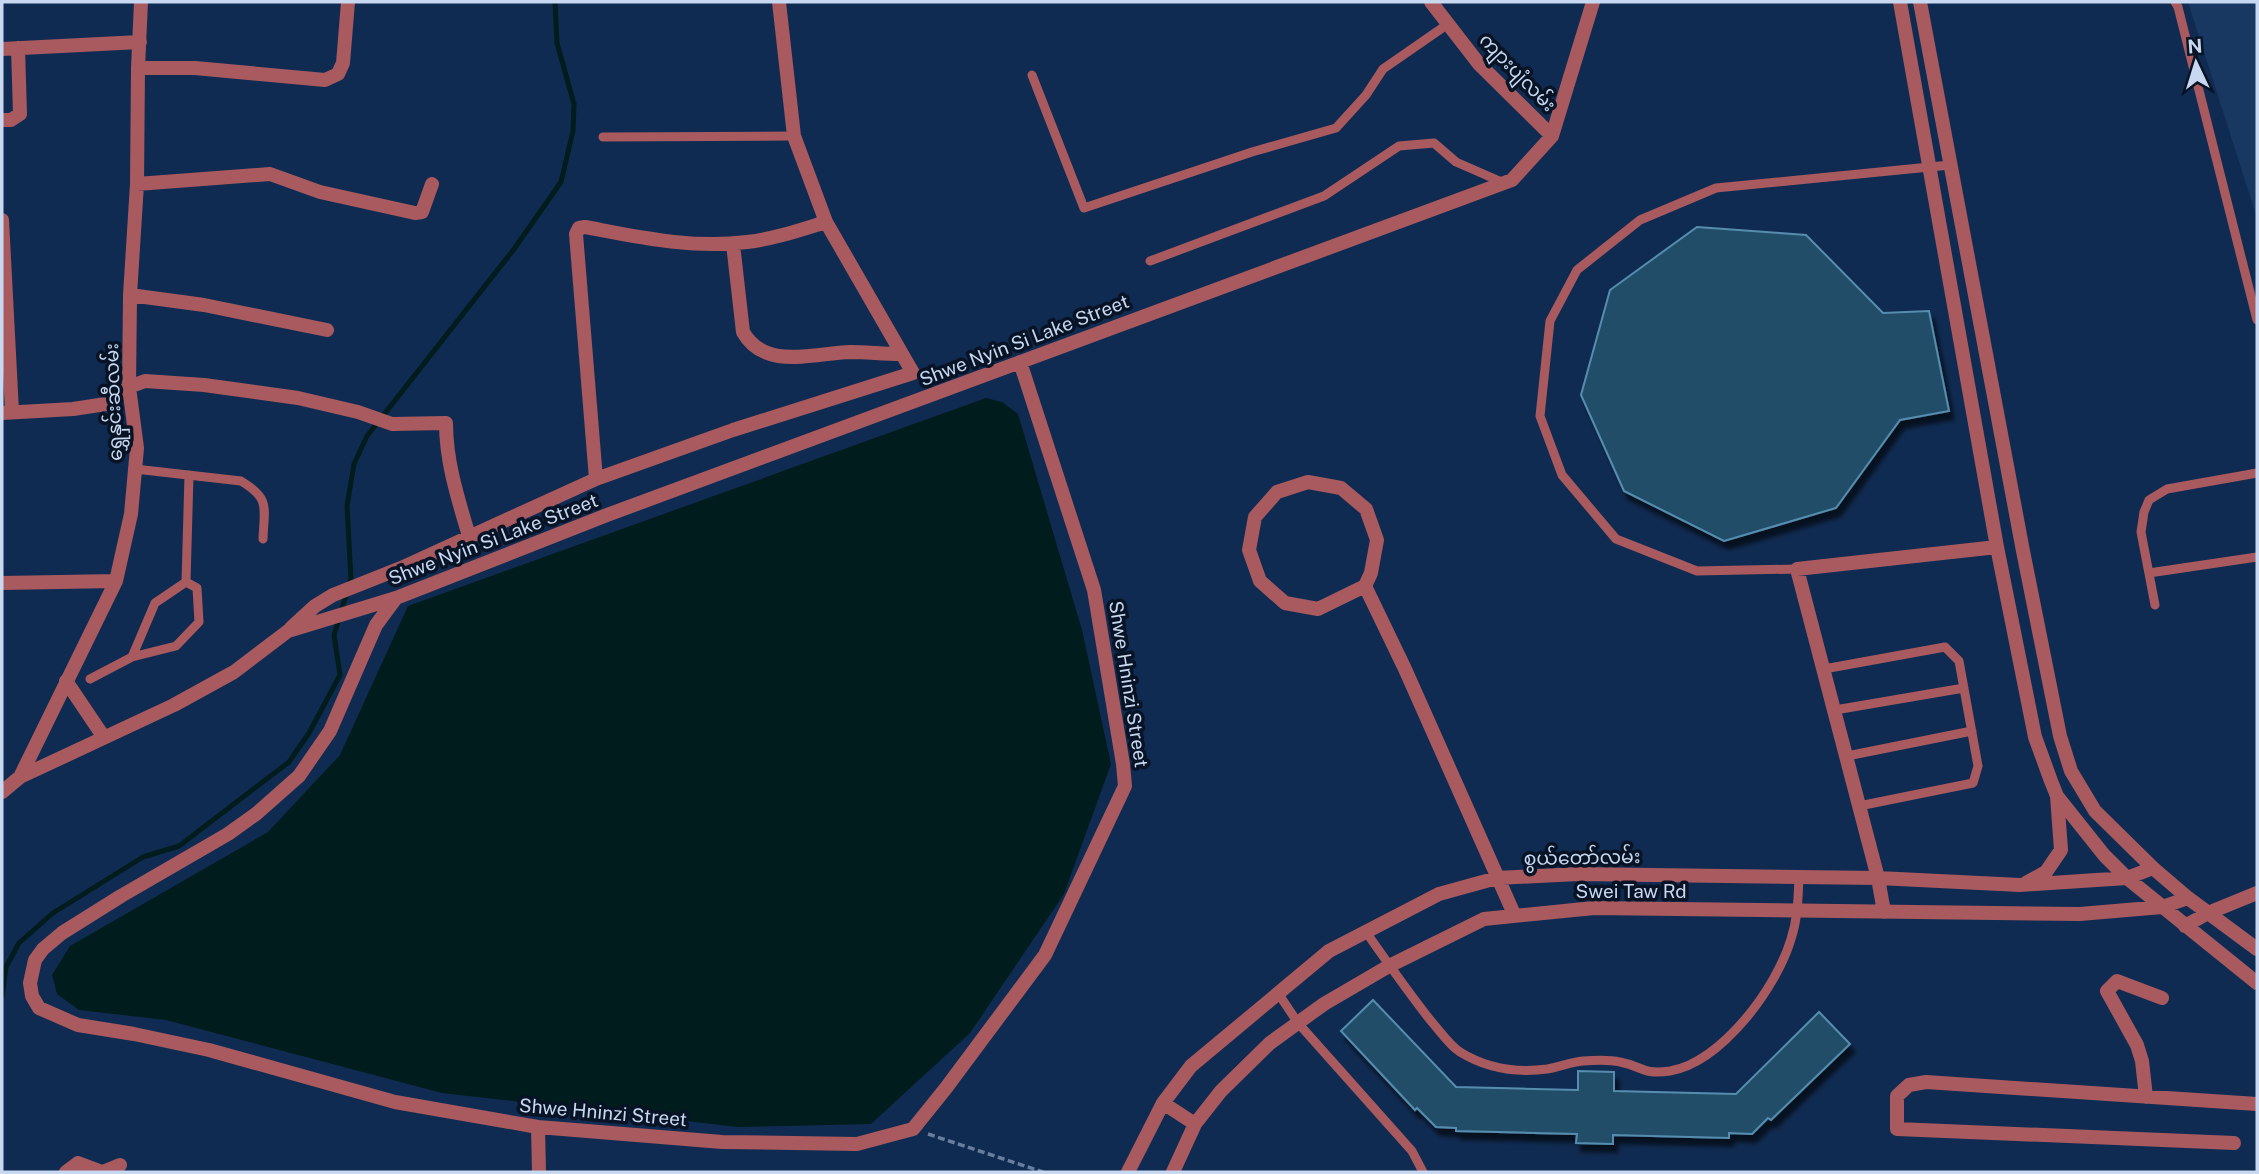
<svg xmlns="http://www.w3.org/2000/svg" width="2259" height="1174" font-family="'Public Sans','Noto Sans Myanmar',sans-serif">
<defs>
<filter id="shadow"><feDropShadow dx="4.5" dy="8" stdDeviation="2" flood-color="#0009"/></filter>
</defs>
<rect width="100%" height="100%" fill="#102b51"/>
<path fill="#183862" d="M 2188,2 L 2257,2 L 2257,218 Z"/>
<path fill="#011c1c" d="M 986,398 L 1002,402 L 1018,414 L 1082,630 L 1111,764 L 1064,894 L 970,1033 L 871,1124 L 738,1127 L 442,1093 L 166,1020 L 79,1010 L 57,994 L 52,975 L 70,946 L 268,832 L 340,755 L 408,606 Z"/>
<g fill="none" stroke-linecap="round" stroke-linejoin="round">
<path stroke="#011c1c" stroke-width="5" d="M 2,996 L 6,967 L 19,943 L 53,913 L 143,857 L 179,846 L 289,762 L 309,733 L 340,675 L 334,635 L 351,579 L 347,506 L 354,464 L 367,436 L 514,249 L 561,182 L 573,131 L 574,104 L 557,43 L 555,2"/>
</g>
<path fill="#204e68" stroke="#578dae" stroke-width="2" filter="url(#shadow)" d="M 1697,227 L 1806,235 L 1883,313 L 1929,311 L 1949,411 L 1900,420 L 1836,508 L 1724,541 L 1624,491 L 1581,395 L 1610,290 Z
M 1373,1000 L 1456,1087 L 1578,1090 L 1578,1071 L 1614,1072 L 1614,1091 L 1736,1094 L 1819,1012 L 1850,1044 L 1771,1120 L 1768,1118 L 1752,1134 L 1729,1133 L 1729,1138 L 1613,1135 L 1613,1144 L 1576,1143 L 1577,1134 L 1456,1131 L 1456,1128 L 1436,1127 L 1417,1108 L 1415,1110 L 1341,1031 Z"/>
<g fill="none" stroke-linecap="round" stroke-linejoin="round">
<path stroke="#687e9e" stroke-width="3.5" stroke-dasharray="7 3.5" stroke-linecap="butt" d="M 928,1134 L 1043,1172"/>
<path stroke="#a85a5f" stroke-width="9" d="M 2175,2 L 2178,7 L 2257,320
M 1032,75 L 1084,208 L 1252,152 L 1336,128 L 1366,95 L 1383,69 L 1448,24
M 603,137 L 794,136
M 1150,261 L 1324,196 L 1399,146 L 1434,143 L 1456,162 L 1504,183
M 135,469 L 241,481 C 271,499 264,508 263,539
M 1797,569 L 1697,571 L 1616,539 L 1562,475 L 1540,416 L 1550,321 L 1577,270 L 1640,220 L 1716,188 L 1950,165
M 2149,573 L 2257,557
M 2155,605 L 2141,532 L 2144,512 L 2149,500 L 2167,489 L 2257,473
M 132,657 L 176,646 L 199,622 L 197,588 L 186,582
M 1824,669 L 1945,647 L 1959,661 L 1978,766 L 1973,783 L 1859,806
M 90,679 L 132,657 L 155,603 L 186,582 L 189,475
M 1835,710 L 1964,688
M 1847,756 L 1972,731
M 1366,932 C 1387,962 1408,992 1431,1021 C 1440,1031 1449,1045 1460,1052 C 1486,1068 1517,1073 1547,1069 C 1559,1067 1571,1062 1583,1061 C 1595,1060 1608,1059 1620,1062 C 1642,1066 1642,1075 1670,1071 C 1722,1062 1777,987 1791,939 C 1798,918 1798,898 1799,877
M 1278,993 L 1298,1023 L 1412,1151 L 1423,1172"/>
<path stroke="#a85a5f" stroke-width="14" d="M 1431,2 L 1479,64 L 1552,136
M 1900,2 L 1997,547 L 2035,737 L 2051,781 L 2057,796 L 2104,855 L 2127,878 L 2257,983
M 1920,2 L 2023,551 L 2060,736 L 2071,771 L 2095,811 L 2153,868 L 2188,898 L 2257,949
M 2,49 L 140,42
M 138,68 L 195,68 L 325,80 L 338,74 L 343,63 L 348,2
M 2,120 L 11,120 L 20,114 L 18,48
M 137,184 L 270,174 L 320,192 L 415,213 L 422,212 L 432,184
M 2,220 L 12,411
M 733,244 L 743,332 C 765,371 814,353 850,352 C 867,352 883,354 900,354
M 130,295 L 204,305 L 327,330
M 2,413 L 73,409 L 106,404 L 129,387 L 145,381 L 204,385 L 298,398 L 358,412 L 392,424 L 446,423 C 446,462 458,499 469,536
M 596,479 L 576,234 L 579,228 L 585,227 C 639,237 692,249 747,242 C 774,239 800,230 826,222
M 1308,482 L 1341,488 L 1366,509 L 1377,540 L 1371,573 L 1365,586 L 1318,609 L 1285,603 L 1260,581 L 1249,550 L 1255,517 L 1277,492 Z
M 2,583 L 116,581
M 1365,586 L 1405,669 L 1514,914
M 396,598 L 376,625 L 330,731 L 299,776 L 256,814 L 228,834 L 121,896 L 62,933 L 43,949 L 35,960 L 30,983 L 32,996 L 39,1008 L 78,1025 L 134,1034 L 209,1050 L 395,1102 L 538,1127 L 722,1142 L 857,1144 L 913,1129 L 946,1088 L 1045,955 L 1125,786 L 1123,764 L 1094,590 L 1020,362
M 291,628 L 315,606 L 333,595 L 401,568 L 596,479 L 733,430 L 913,373 L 826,222 L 794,136 L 779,2
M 66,681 L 103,736
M 20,777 L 116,581 L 131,514 L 137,448 L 129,387 L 130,295 L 137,184 L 138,68 L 141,2
M 2,792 L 20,777 L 174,705 L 234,672 L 288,631 L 396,598 L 607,515 L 1512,180 L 1552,136 L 1593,2
M 2026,883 L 2046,872 L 2061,850 L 2057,796
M 1884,912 L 1878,878 L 1797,569 L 1997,547
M 2185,926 L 2208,913 L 2257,893
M 2146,1097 L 2142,1061 L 2137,1045 L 2107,991 L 2117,981 L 2162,998
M 1163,1103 L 1195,1124
M 538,1127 L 539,1172
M 2234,1143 L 1897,1129 L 1897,1096 L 1909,1085 L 1926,1082 L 2257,1104
M 66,1172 L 78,1163 L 102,1172
M 103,1172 L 120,1165
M 1128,1172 L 1163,1103 L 1191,1066 L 1329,951 L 1439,894 L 1497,878 L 1578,874 L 1878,878 L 2020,885 L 2127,878 L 2153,868
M 1173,1172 L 1195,1124 L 1221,1091 L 1270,1043 L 1324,1004 L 1389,966 L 1484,919 L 1594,908 L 2080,914 L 2162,907 L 2188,898"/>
</g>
<g text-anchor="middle" stroke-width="7" stroke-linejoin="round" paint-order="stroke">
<g font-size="19" fill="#c7d8f0" stroke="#081425">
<text transform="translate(1518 72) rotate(46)" y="7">ကျားပျံလမ်း</text>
<text transform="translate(1024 340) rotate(-21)" y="7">Shwe Nyin Si Lake Street</text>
<text transform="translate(113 402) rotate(-92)" y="7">ရွှေနှင်းဆီလမ်း</text>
<text transform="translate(493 539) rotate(-21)" y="7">Shwe Nyin Si Lake Street</text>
<text transform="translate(1129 684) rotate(81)" y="7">Shwe Hninzi Street</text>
<text transform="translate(1582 857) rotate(-1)" y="7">စွယ်တော်လမ်း</text>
<text x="1631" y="898">Swei Taw Rd</text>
<text transform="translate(603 1112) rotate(5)" y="7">Shwe Hninzi Street</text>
</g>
</g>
<rect width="2259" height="1174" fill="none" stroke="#c7d8f0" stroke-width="7"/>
<g transform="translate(2196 63) rotate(356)" stroke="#081425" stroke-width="5" paint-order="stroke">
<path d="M0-5L12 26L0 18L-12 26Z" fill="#c7d8f0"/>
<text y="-10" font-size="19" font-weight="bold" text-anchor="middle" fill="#c7d8f0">N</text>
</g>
</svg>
